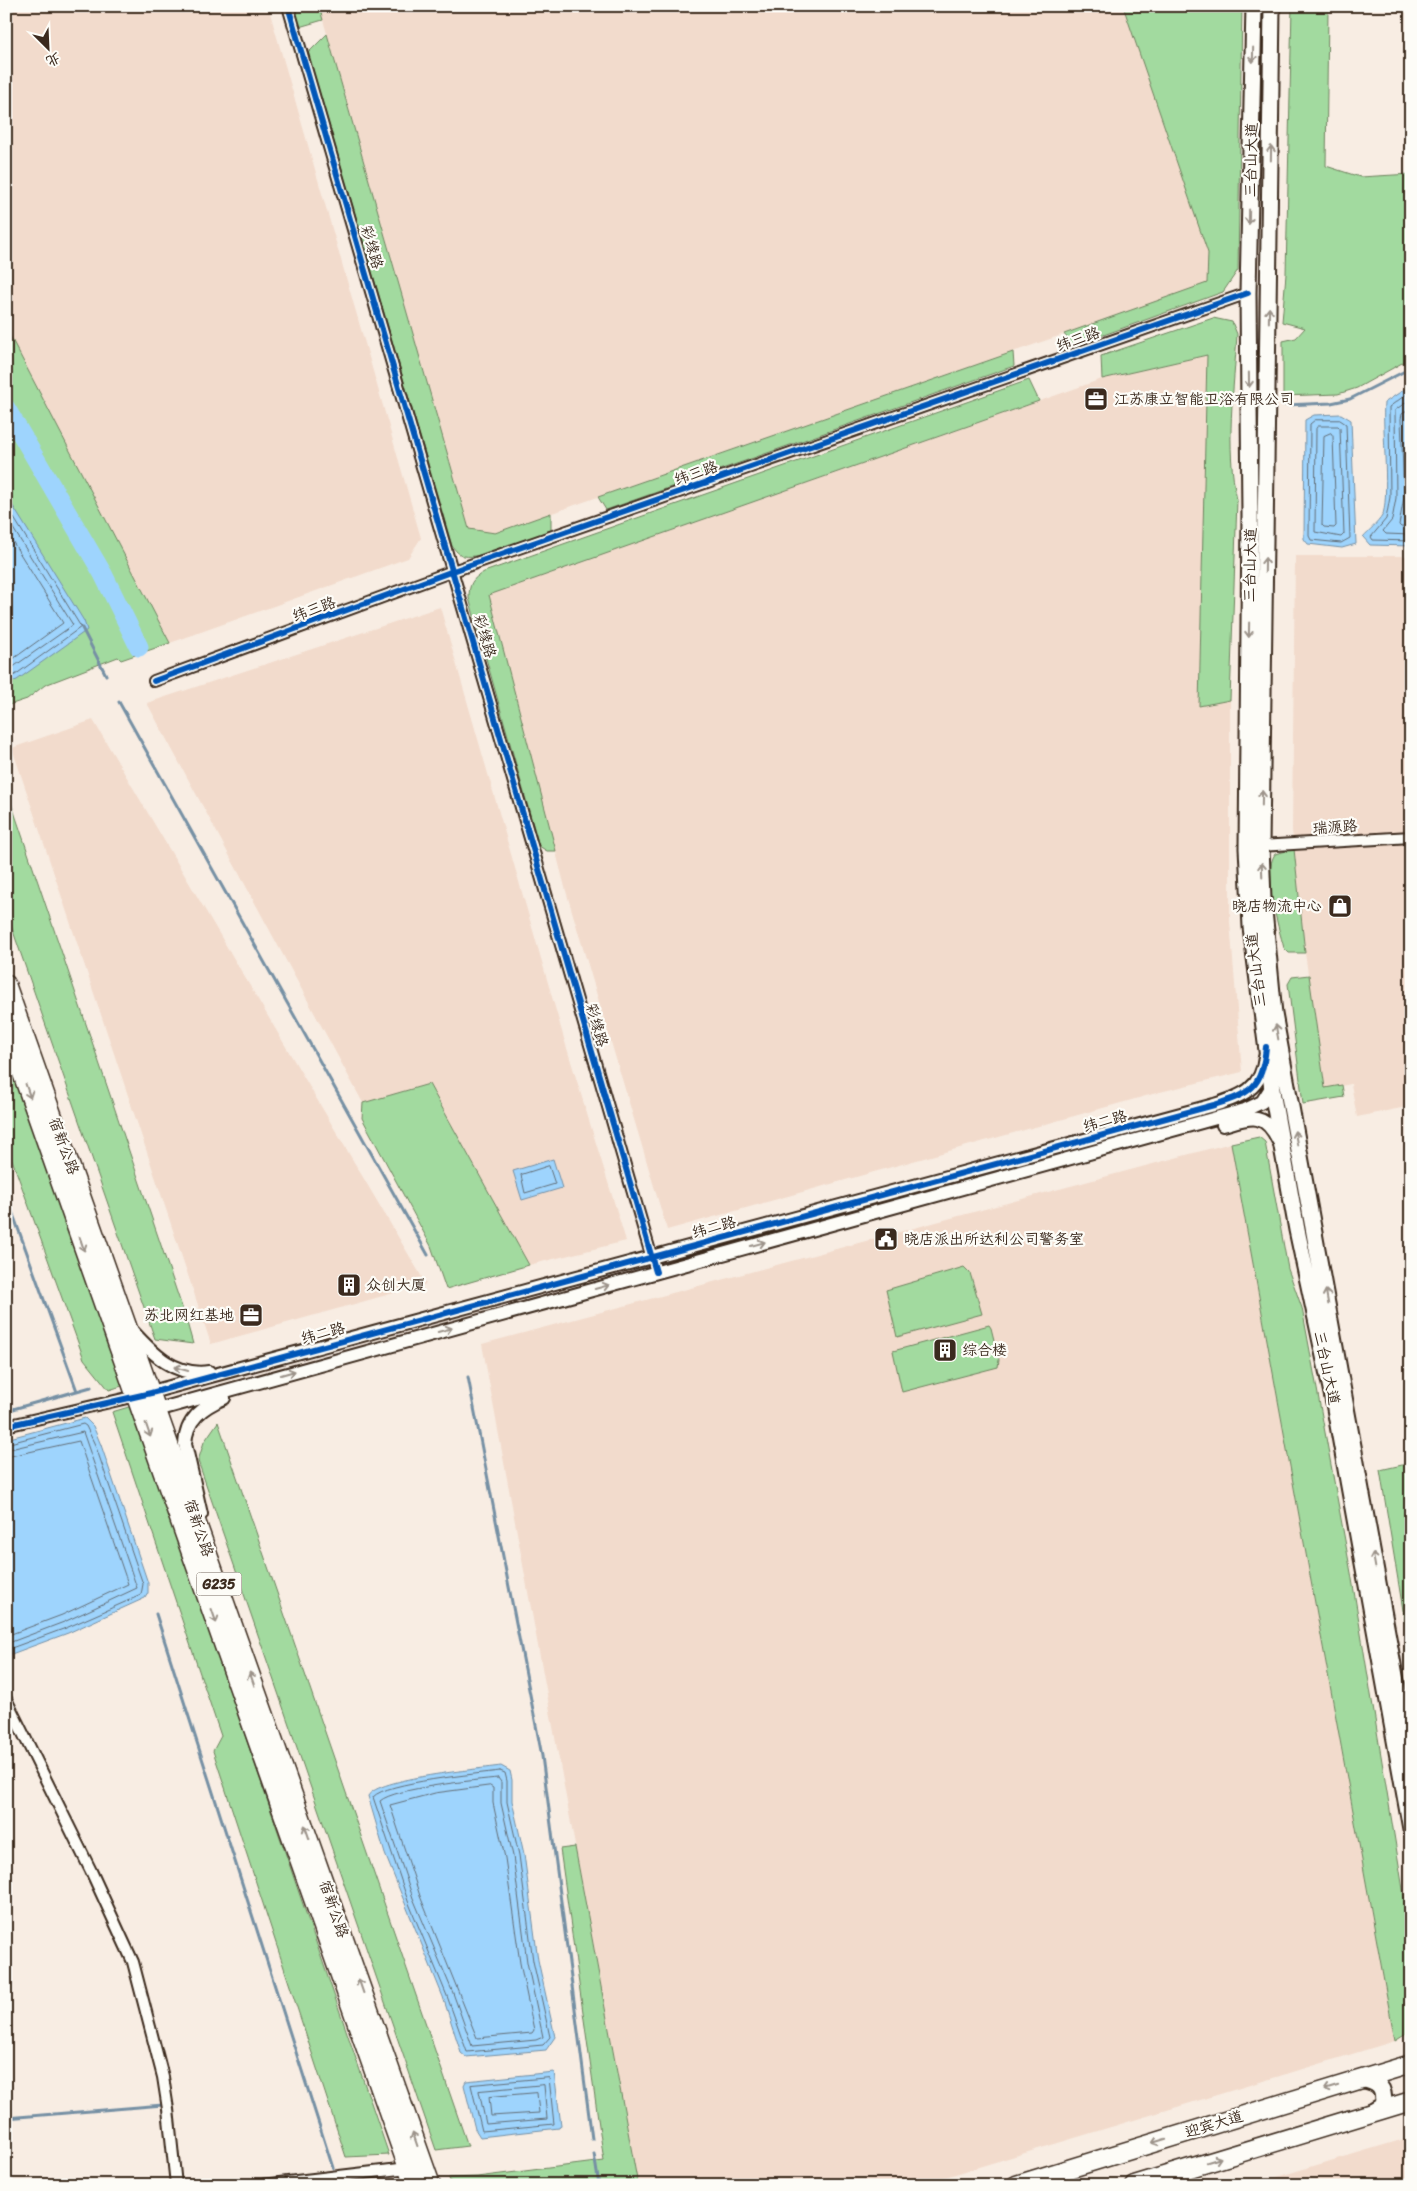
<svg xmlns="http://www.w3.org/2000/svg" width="1417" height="2191" font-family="Sriracha,'LXGW WenKai TC',sans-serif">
<rect width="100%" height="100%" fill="#f8ede3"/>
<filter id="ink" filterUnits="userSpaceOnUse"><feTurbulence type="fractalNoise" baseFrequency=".02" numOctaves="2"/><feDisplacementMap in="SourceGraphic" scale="10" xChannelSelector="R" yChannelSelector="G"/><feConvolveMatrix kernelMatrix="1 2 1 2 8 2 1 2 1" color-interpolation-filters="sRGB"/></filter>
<g filter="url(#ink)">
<path fill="#f2dbcc" d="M 6,6 L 268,6 L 421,538 L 408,558 L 170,643 L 6,328 Z
M 319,6 L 1219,6 L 1207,284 L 495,533 L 469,529 Z
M 1207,355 L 1199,706 L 1230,700 L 1230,922 L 1242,1072 L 1160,1092 L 667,1230 L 566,891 L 489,595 L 1102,379 Z
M 1295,556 L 1411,556 L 1411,1106 L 1357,1117 L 1351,1084 L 1325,1089 L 1305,953 L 1292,830 Z
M 440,607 L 565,1042 L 626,1241 L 529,1265 L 429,1084 L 363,1103 L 147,703 Z
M 93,720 L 426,1284 L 211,1344 L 12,748 Z
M 1231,1143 L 1395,2041 L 919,2185 L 638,2185 L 482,1344 Z
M 1411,2137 L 1411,2185 L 1250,2185 Z"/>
<path fill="#a2da9f" stroke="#6e825e" d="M 293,6 L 319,6 L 323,20 L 299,27 Z
M 1123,6 L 1242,6 L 1238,270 L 1223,292 L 1073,346 L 1064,334 L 1207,283 L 1208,253 Z
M 1292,6 L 1370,6 L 1328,11 L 1326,166 L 1360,177 L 1411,174 L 1411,358 L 1357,388 L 1338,394 L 1283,396 L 1283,341 L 1296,338 L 1305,328 L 1282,322 L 1286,274 Z
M 327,34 L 469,529 L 495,533 L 551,513 L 551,530 C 533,537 481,560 464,556 C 458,554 456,551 452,546 L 308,53 Z
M 1213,318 L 1232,322 L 1237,334 C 1234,389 1225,446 1237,500 L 1230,700 L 1199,706 L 1207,355 L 1102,379 L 1101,356 Z
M 6,328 L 170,643 L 121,660 L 118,657 L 45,685 L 27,699 L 6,706 Z
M 1013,352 L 1014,366 L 606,510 L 598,497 Z
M 1029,380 L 1039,401 L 489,595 L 556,851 L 547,851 L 539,846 L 469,598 C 469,584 472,579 484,572 Z
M 6,788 L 186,1319 L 193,1344 L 155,1339 L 6,911 Z
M 1294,849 L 1305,953 L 1289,953 L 1284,948 C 1278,926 1262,873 1275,854 Z
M 1309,975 L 1325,1088 L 1342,1085 L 1344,1097 L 1303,1104 L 1288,984 L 1292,977 Z
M 6,1049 L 125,1385 L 109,1390 L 84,1359 L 6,1143 Z
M 429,1084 L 529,1265 L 446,1289 L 431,1246 L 362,1118 L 363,1103 Z
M 1259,1137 L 1265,1142 L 1288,1269 L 1302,1308 L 1351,1573 L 1411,1938 L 1411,2031 L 1395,2041 L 1231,1143 Z
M 964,1267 L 970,1273 L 982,1314 L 897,1337 L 886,1290 Z
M 989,1325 L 991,1328 L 999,1360 L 998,1367 L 902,1392 L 893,1351 Z
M 132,1406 L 389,2155 L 346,2157 L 213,1751 L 221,1736 L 112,1412 Z
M 218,1422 L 468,2146 L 436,2150 L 198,1461 L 204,1442 Z
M 1411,1463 L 1411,1659 L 1380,1470 Z
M 575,1847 L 638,2185 L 451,2185 L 449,2178 L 477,2177 L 604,2161 L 560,1849 Z"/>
<path fill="#9ed4fd" stroke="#7690a4" d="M 1411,385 L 1411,546 L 1370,545 L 1363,537 C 1369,530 1378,523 1382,516 C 1390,503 1382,426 1384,403 Z
M 1341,414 L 1351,420 L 1356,544 L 1342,548 L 1308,544 L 1304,539 L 1305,420 L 1314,415 Z
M 6,495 L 84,621 L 87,630 L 17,680 L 8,683 Z
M 553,1159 L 562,1188 L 522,1200 L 513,1171 Z
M 85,1418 L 93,1426 L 101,1445 L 148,1583 L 148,1593 L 145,1598 L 68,1633 L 6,1656 L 6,1439 Z
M 501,1766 L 510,1771 L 512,1780 L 512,1801 L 524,1854 L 538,1960 L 555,2037 L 546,2050 L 466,2057 L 461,2053 L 443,1997 L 385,1854 L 368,1796 C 377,1778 479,1769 501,1766 Z
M 554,2072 L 561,2125 L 559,2128 L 480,2137 L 475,2129 L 464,2085 L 466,2081 Z"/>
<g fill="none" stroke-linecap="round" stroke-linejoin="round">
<path stroke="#636e77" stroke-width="1" d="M 1411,391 L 1389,407 L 1390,497 L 1386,519 L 1371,537 L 1373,540 L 1411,541
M 1411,399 L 1395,410 L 1396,498 L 1392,520 L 1383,531 L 1386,534 L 1411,535
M 1411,408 L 1402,414 L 1401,419 L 1404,497 L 1399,525 L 1401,527 L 1411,527
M 1340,420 L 1346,424 L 1350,538 L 1341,543 L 1311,540 L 1309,536 L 1310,424 L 1315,420 Z
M 1318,426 L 1338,426 L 1340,428 L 1344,534 L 1341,537 L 1315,532 L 1316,429 Z
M 1331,433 L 1333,436 L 1336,526 L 1334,528 L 1324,527 L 1322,525 L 1324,436 Z
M 6,505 L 81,627 L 15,675 L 6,678
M 6,517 L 73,625 L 6,672
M 6,531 L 63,623 L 6,664
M 549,1166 L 555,1184 L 525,1193 L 521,1175 Z
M 6,1444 L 83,1424 L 86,1426 L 96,1447 L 143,1584 L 141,1595 L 66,1628 L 6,1650
M 6,1450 L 83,1432 L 137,1588 L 64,1622 L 6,1644
M 6,1457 L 79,1441 L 128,1584 L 62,1615 L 6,1636
M 500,1771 L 505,1773 L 507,1781 L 507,1802 L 519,1855 L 533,1961 L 550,2037 L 543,2045 L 467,2052 L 447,1996 L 408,1901 L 373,1797 C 386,1782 477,1774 500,1771 Z
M 498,1778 L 501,1782 L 501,1803 L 513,1856 L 527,1962 L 543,2037 L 536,2040 L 472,2046 L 453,1993 L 413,1898 L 380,1801 C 394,1788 476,1780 498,1778 Z
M 490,1786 L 493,1788 L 493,1803 L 505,1858 L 520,1963 L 534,2030 L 532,2033 L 477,2038 L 420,1896 L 390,1805 L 435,1793 Z
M 549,2078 L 554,2124 L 482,2131 L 471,2085 Z
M 544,2085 L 547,2119 L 486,2124 L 479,2091 Z
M 537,2093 L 539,2113 L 491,2116 L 489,2097 Z"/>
<path stroke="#7690a4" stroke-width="3" d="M 1285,405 L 1331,403 L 1350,399 L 1411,368
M 82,628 L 106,675
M 119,702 L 428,1255
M 6,1195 L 77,1391
M 468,1377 L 542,1756 L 592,2139
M 6,1411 L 91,1387
M 156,1614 L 333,2168
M 6,2118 L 163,2105
M 594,2154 L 599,2185"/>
<path stroke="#9ed4fd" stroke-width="19" d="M 6,408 L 103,574 L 139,647"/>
<g stroke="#3b2a1e" stroke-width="14">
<path id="minor" d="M 288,6 L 656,1272
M 154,681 L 453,571 L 1248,293
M 1261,846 L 1411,837
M 6,1426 L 136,1396
M 6,1699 L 91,1871 L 133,1962 L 163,2077 L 168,2109 L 176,2185
M 262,2185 L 408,2168"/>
</g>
<g stroke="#3b2a1e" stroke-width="16">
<path id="tertiary" d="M 1223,1125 C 1249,1118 1264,1110 1278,1140
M 132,1331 C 153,1354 175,1377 209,1372
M 144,1394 L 1214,1105 C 1242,1096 1262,1089 1265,1057
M 157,1410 L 1245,1110 L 1262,1102 L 1274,1083
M 201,1514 L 185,1444 C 186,1419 203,1407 224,1398"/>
</g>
<g stroke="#3b2a1e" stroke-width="19">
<path id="secondary" d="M 1254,6 L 1248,293 L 1250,515 L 1247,848 L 1251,927 L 1273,1097 L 1297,1230 L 1334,1403 L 1411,1829
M 1272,6 L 1261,846 L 1263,900 L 1274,1014 L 1411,1763"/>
</g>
<g stroke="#3b2a1e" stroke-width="20">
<path id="primary" d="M 1362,2079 C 1378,2082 1385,2087 1383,2105 L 1370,2113"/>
</g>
<g stroke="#3b2a1e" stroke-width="21">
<path id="trunk" d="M 6,984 L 431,2185
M 6,1028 L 414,2185
M 1016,2185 L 1411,2064
M 1134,2185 L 1411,2101"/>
</g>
<use href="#minor" stroke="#fdfcf7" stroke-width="10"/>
<use href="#tertiary" stroke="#fdfcf7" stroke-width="12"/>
<use href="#secondary" stroke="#fdfcf7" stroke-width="15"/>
<use href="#primary" stroke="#fdfcf7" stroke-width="16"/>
<use href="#trunk" stroke="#fdfcf7" stroke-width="18"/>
<g stroke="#fdfcf7" stroke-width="9">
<path id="cycleway" d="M 288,6 L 656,1272
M 154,681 L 453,571 L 1248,293
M 6,1426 L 151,1393 L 1214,1105 C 1251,1093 1262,1088 1266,1047"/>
</g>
<use href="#cycleway" stroke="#0057b8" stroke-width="6"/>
</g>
<defs><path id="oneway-shaft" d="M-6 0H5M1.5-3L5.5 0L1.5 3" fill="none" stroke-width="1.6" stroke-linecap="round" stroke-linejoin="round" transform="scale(1.25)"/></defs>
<g stroke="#9c938a">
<use href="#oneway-shaft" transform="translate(1253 55) rotate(91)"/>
<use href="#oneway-shaft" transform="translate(1271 153) rotate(-89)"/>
<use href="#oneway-shaft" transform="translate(1249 217) rotate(91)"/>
<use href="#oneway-shaft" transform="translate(1269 315) rotate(-89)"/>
<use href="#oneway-shaft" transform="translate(1249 380) rotate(89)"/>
<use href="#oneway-shaft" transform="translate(1265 565) rotate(-89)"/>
<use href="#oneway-shaft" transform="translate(1249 630) rotate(91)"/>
<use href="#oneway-shaft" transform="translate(1262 798) rotate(-89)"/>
<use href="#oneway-shaft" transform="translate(1262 870) rotate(-92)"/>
<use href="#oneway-shaft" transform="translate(1277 1032) rotate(-100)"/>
<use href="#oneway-shaft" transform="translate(28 1091) rotate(71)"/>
<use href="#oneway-shaft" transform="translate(1296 1138) rotate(-100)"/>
<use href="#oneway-shaft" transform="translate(82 1244) rotate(71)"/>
<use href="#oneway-shaft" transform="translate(758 1244) rotate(-15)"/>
<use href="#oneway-shaft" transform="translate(602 1287) rotate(-15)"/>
<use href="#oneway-shaft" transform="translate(1327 1297) rotate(-100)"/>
<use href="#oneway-shaft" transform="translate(445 1330) rotate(-15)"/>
<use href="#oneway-shaft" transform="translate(181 1369) rotate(-164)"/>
<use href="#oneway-shaft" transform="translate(288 1373) rotate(-16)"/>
<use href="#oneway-shaft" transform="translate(148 1430) rotate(71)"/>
<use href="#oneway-shaft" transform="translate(1374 1560) rotate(-100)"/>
<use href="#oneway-shaft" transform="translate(214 1616) rotate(71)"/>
<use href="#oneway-shaft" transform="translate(252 1679) rotate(-109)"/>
<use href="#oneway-shaft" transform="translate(307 1832) rotate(-109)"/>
<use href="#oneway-shaft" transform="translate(361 1986) rotate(-109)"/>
<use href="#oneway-shaft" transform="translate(1331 2088) rotate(163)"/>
<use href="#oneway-shaft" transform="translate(415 2139) rotate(-109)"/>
<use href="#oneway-shaft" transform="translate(1159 2141) rotate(163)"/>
<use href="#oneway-shaft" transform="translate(1214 2160) rotate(-17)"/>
</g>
</g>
<defs>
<g id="office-square" transform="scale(1.25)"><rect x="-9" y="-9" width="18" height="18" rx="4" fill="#3b2a1e" stroke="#fdfcf7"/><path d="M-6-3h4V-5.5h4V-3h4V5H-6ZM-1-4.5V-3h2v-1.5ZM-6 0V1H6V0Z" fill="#fff"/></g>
<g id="shop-square" transform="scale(1.25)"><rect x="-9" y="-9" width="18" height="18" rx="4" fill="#3b2a1e" stroke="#fdfcf7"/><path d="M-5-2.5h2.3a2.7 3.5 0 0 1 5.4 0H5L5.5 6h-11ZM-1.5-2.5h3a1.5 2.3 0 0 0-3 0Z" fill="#fff"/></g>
<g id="civic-square" transform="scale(1.25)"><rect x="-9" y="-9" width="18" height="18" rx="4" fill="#3b2a1e" stroke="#fdfcf7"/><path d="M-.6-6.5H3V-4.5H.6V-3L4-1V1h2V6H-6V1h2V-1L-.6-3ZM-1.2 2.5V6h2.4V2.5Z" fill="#fff"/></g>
<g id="building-square" transform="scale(1.25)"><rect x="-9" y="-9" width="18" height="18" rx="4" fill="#3b2a1e" stroke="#fdfcf7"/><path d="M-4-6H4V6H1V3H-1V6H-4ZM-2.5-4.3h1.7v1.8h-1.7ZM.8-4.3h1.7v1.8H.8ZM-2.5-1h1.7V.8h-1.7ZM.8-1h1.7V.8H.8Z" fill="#fff"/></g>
</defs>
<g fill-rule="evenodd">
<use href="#office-square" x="1096" y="399"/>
<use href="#shop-square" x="1340" y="906"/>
<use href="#civic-square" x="886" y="1239"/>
<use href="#building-square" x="349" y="1285"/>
<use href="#office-square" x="251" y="1315"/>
<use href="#building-square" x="945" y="1350"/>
</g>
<g text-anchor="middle" stroke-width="4.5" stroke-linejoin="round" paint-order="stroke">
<rect fill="#fdfcf7" stroke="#75695f" stroke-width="1" x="196.5" y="1572.5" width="45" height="23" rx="4"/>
<g font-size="14" font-weight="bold" fill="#3b2a1e">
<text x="219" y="1589">G235</text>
</g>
<g font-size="15" fill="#3b2a1e" stroke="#fdfcf7">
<text transform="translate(1251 160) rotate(-89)" y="5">三台山大道</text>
<text transform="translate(372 247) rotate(74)" y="5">彩缘路</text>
<text transform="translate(1078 339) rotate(-19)" y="5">纬三路</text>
<text transform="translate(696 473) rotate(-19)" y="5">纬三路</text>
<text transform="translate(1250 565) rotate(-89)" y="5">三台山大道</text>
<text transform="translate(314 609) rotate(-20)" y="5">纬三路</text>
<text transform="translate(485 636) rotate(74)" y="5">彩缘路</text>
<text transform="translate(1335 827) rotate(-4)" y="5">瑞源路</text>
<text transform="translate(1256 970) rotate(-97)" y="5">三台山大道</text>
<text transform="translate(597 1025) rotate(74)" y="5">彩缘路</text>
<text transform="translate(1105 1121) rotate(-15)" y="5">纬二路</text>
<text transform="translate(64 1146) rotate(70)" y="5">宿新公路</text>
<text transform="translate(714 1227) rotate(-15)" y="5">纬二路</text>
<text transform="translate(323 1333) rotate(-15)" y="5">纬二路</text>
<text transform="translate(1327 1368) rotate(78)" y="5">三台山大道</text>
<text transform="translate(199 1528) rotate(71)" y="5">宿新公路</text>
<text transform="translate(334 1909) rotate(71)" y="5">宿新公路</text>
<text transform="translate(1214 2124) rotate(-17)" y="5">迎宾大道</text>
</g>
<g font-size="15" fill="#3b2a1e" stroke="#fdfcf7" text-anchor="start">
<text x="1114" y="404">江苏康立智能卫浴有限公司</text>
<text x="1322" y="911" text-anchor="end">晓店物流中心</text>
<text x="904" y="1244">晓店派出所达利公司警务室</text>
<text x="366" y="1290">众创大厦</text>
<text x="234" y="1320" text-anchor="end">苏北网红基地</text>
<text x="962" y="1355">综合楼</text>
</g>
</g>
<rect width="1417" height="2191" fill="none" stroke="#fdfcf7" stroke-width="25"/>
<rect x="12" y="12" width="1392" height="2166" fill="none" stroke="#3b2a1e" stroke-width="2" filter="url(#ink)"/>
<g transform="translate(48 48) rotate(156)" stroke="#fdfcf7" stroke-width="4" paint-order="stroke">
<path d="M0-4L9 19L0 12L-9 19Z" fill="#3b2a1e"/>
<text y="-8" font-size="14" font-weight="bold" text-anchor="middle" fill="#3b2a1e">北</text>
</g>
</svg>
